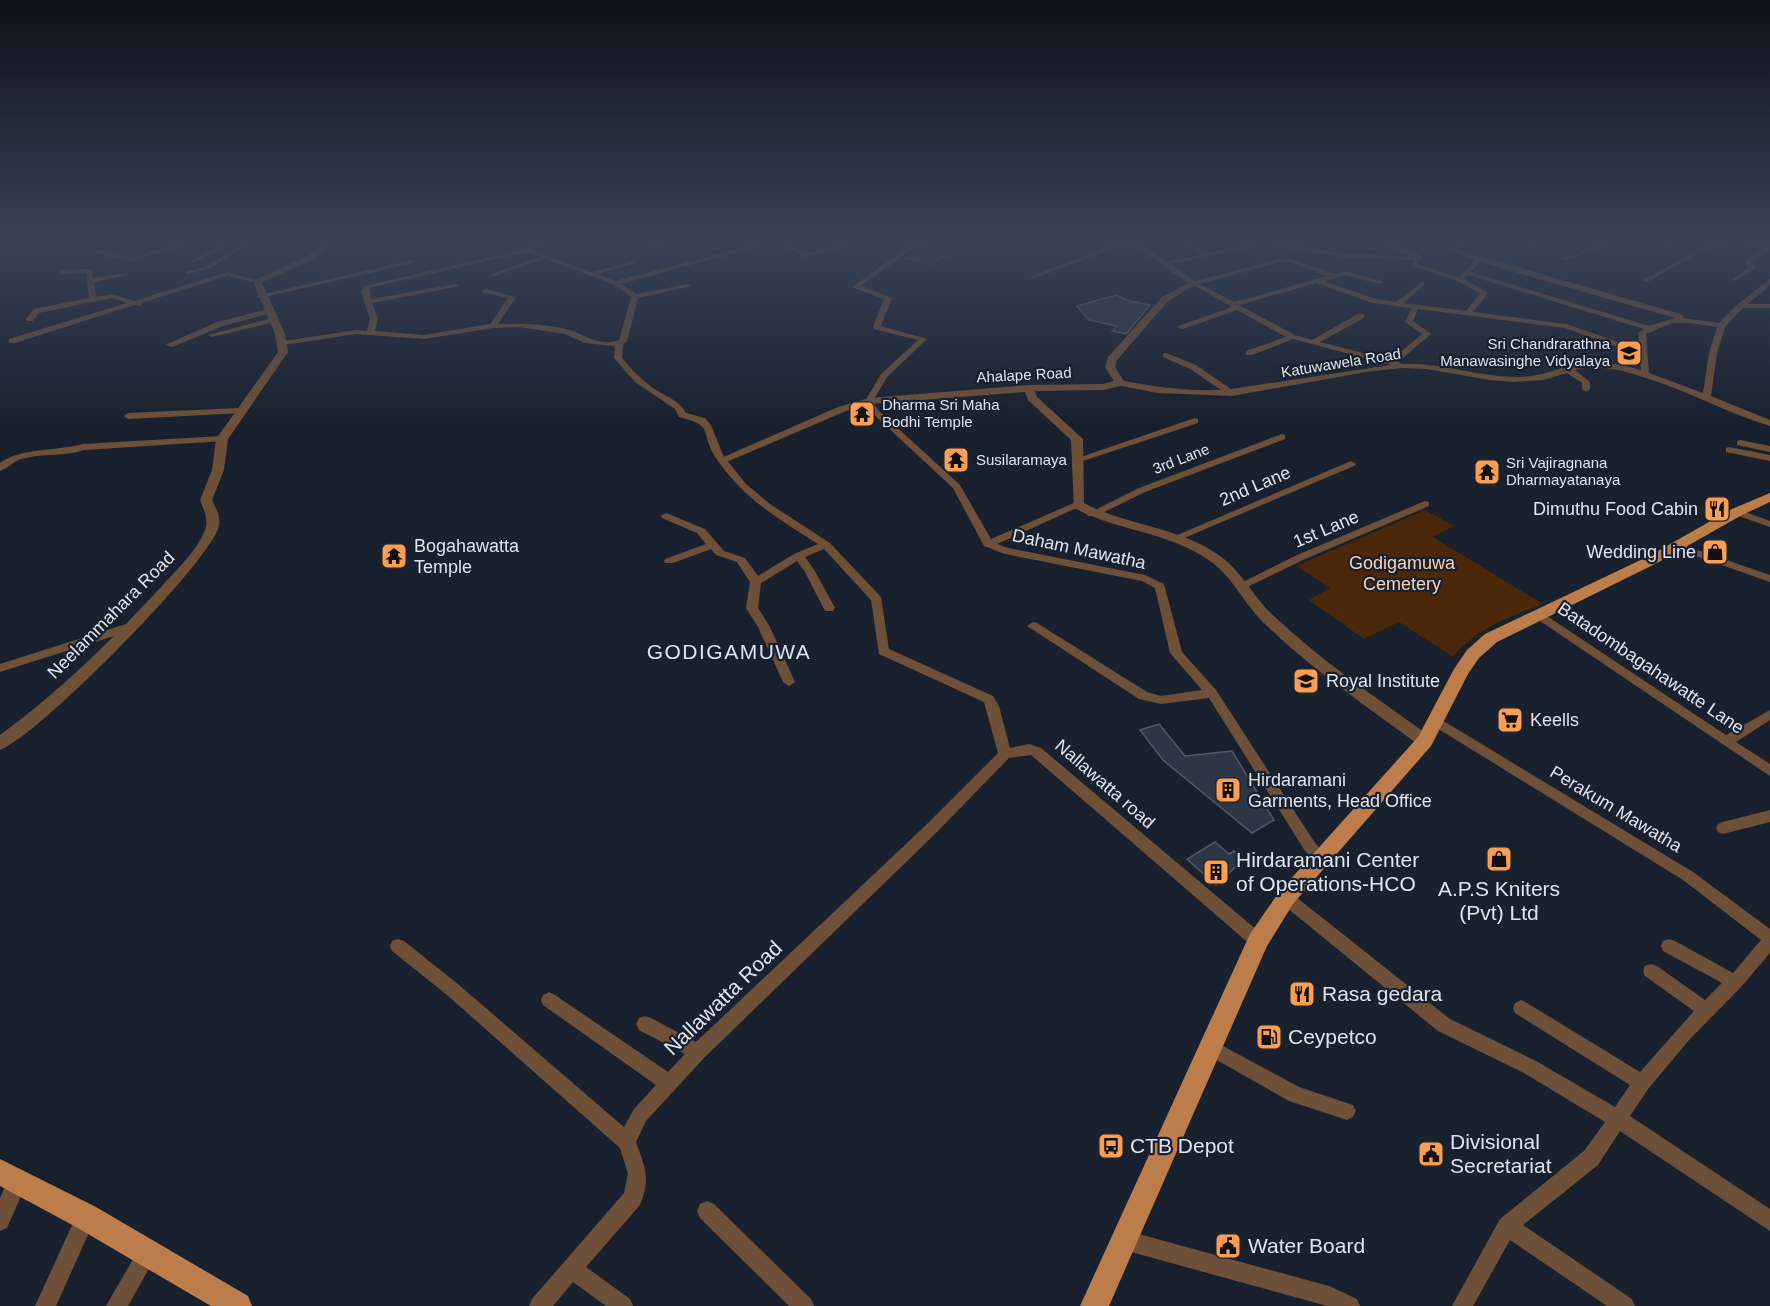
<svg xmlns="http://www.w3.org/2000/svg" width="1770" height="1306" font-family="Helvetica,sans-serif">
<rect width="100%" height="100%" fill="#19212e"/>
<path fill="#4a2809" d="M 375,242 L 446,242 C 419,250 400,247 372,247 L 369,243 Z
M 1425,510 L 1454,526 L 1433,537 L 1543,604 C 1509,617 1477,628 1453,657 L 1399,622 L 1364,639 L 1309,600 L 1330,588 L 1296,566 Z"/>
<g fill="none" stroke-linecap="round" stroke-linejoin="round">
<path fill="#00003e" fill-rule="evenodd" d="M 7,242 L 14,242 L 0,249 L 0,245 Z"/>
</g>
<path fill="#2d3644" stroke="#505968" stroke-width="1.5" d="M 925,248 L 950,254 L 931,264 L 906,258 Z
M 1116,295 L 1129,301 L 1150,305 L 1126,334 L 1112,331 L 1117,326 L 1089,320 L 1077,306 Z
M 1159,724 L 1185,756 L 1232,751 L 1274,820 L 1252,833 L 1163,760 L 1140,730 Z
M 1215,842 L 1229,854 L 1234,851 L 1243,860 L 1216,885 L 1187,859 Z"/>
<g fill="none" stroke-linecap="round" stroke-linejoin="round">
<path fill="#6e5038" fill-rule="evenodd" d="M 185,242 L 194,242 L 143,257 L 145,259 C 132,265 108,258 96,251 L 99,249 L 133,257 Z
M 226,242 L 233,242 L 196,262 L 191,261 Z
M 245,242 L 252,242 L 211,268 L 188,274 L 185,272 L 207,266 Z
M 541,242 L 549,242 L 533,250 L 591,272 L 636,261 L 636,263 L 598,274 L 615,281 L 764,242 L 773,242 L 772,243 L 621,284 L 636,294 L 688,284 L 692,286 L 638,298 L 627,341 L 623,345 L 622,358 C 630,368 639,377 649,385 C 660,394 680,400 686,413 L 705,418 L 711,425 L 723,455 L 745,483 L 770,504 L 830,543 L 881,597 L 889,649 L 993,696 L 999,706 L 1010,748 L 1029,744 L 1041,748 L 1264,936 L 1266,941 L 1264,946 L 1258,948 L 1252,946 L 1031,755 L 1009,758 L 935,834 L 704,1058 L 646,1121 L 636,1142 C 645,1168 651,1178 640,1205 L 586,1267 L 630,1299 L 633,1306 L 606,1306 L 573,1282 L 553,1306 L 529,1306 L 532,1299 L 624,1193 L 628,1174 L 620,1148 L 447,995 L 392,951 L 390,946 L 392,941 L 398,939 L 404,941 L 459,985 L 624,1127 L 634,1109 L 656,1085 L 543,1005 L 541,1000 L 543,995 L 549,992 L 555,995 L 668,1072 L 685,1054 L 639,1030 L 636,1024 L 639,1018 L 645,1016 L 651,1018 L 696,1042 L 925,826 L 998,753 L 984,702 L 879,654 L 871,600 L 824,549 L 805,557 L 815,571 L 835,608 L 833,611 L 825,611 L 805,572 L 797,561 L 761,583 L 758,608 L 770,627 L 795,682 L 789,686 L 783,682 L 758,627 L 746,608 L 750,582 L 737,562 L 716,555 L 711,549 L 673,563 L 665,563 L 664,561 L 665,559 L 706,544 L 697,533 L 662,518 L 661,516 L 666,513 L 705,529 L 724,551 L 745,558 L 758,576 L 794,554 L 818,544 C 778,519 743,498 716,458 C 699,432 716,426 679,417 L 675,409 L 635,382 L 614,358 L 615,346 L 585,343 L 565,334 L 519,327 L 493,328 L 424,339 L 356,334 L 284,345 L 280,343 L 284,341 L 356,330 L 367,331 L 370,319 L 361,292 L 364,286 L 525,249 ZM 527,252 L 539,257 L 489,275 L 494,276 L 545,259 L 613,284 L 631,297 L 619,340 C 601,347 586,336 570,330 C 549,324 519,323 498,324 L 516,297 L 486,289 L 482,291 L 483,293 L 508,298 L 490,324 L 424,335 L 375,331 L 378,319 L 372,303 L 460,286 L 456,284 L 371,299 L 369,288 Z
M 666,242 L 676,242 L 650,249 L 647,247 Z
M 777,242 L 784,242 L 805,253 L 858,242 L 868,242 L 804,257 Z
M 903,242 L 910,242 L 913,244 L 939,242 L 914,248 L 861,286 L 892,298 L 881,326 L 927,339 L 887,377 L 873,401 L 878,410 L 960,485 L 991,539 L 1074,503 L 1082,503 L 1083,505 L 997,544 L 1008,548 L 1145,575 L 1164,584 L 1182,652 L 1216,690 L 1315,843 L 1328,857 L 1326,861 C 1316,864 1312,857 1305,851 L 1209,698 L 1161,704 L 1139,699 L 1027,626 L 1033,622 L 1037,623 L 1147,692 L 1161,696 L 1202,690 L 1170,653 L 1155,588 L 1142,581 L 1005,554 L 984,546 L 953,488 L 870,411 L 865,401 L 881,374 L 918,340 L 874,329 L 873,327 L 884,299 L 852,287 L 908,246 Z
M 1039,242 L 1046,242 L 1043,244 Z
M 1100,242 L 1136,243 L 1139,245 L 1136,247 L 1118,247 L 1035,278 L 1030,277 L 1110,245 Z
M 1180,242 L 1187,242 L 1206,253 L 1260,242 L 1276,242 L 1347,254 L 1411,256 L 1377,242 L 1385,242 L 1420,255 L 1422,258 L 1418,264 L 1459,277 L 1475,260 L 1452,251 L 1461,242 L 1467,242 L 1459,250 L 1683,315 L 1683,318 L 1719,323 L 1738,304 L 1770,279 L 1770,285 L 1748,304 L 1770,304 L 1770,308 L 1743,308 L 1725,327 L 1717,353 L 1711,396 L 1770,420 L 1770,426 C 1727,413 1686,390 1643,377 C 1621,370 1598,364 1575,370 L 1590,382 L 1590,389 L 1586,392 L 1582,389 L 1582,383 L 1567,373 L 1544,380 L 1514,382 L 1489,380 L 1427,369 L 1402,368 L 1366,372 L 1232,396 L 1158,393 L 1117,385 L 1116,383 L 1120,380 C 1154,387 1186,391 1221,390 L 1190,369 L 1163,357 L 1163,353 L 1166,353 L 1196,365 L 1231,389 L 1391,365 L 1293,339 L 1252,355 L 1246,355 L 1246,351 L 1286,337 L 1237,310 L 1183,329 L 1176,327 L 1232,307 L 1192,284 L 1192,282 L 1281,258 L 1295,260 L 1334,274 L 1344,271 L 1382,281 L 1382,283 L 1380,284 L 1344,275 L 1324,281 L 1376,299 L 1396,302 L 1422,282 L 1424,283 L 1424,285 L 1404,303 L 1466,311 L 1480,294 L 1458,281 L 1412,266 L 1414,260 L 1347,258 L 1267,244 L 1163,265 L 1163,263 L 1200,255 ZM 1281,262 L 1292,263 L 1327,276 L 1234,302 L 1200,284 ZM 1480,262 L 1675,318 L 1649,326 L 1471,272 ZM 1468,275 L 1644,329 L 1638,333 L 1639,349 L 1566,324 L 1473,312 L 1488,293 L 1464,279 ZM 1316,283 L 1372,303 L 1411,308 L 1405,322 L 1422,334 L 1391,360 L 1320,342 L 1364,318 L 1364,314 L 1358,314 L 1312,340 L 1295,335 L 1239,305 ZM 1418,309 L 1565,328 L 1640,355 L 1641,370 C 1617,363 1588,359 1564,367 C 1548,373 1533,377 1515,377 C 1477,377 1440,362 1402,364 L 1398,362 L 1431,334 L 1413,321 ZM 1672,323 L 1690,323 L 1717,327 L 1709,353 L 1703,393 L 1649,373 L 1646,334 Z
M 1536,242 L 1546,242 L 1530,247 L 1527,245 Z
M 1608,242 L 1616,242 L 1565,260 L 1560,259 Z
M 1647,242 L 1657,242 L 1675,247 L 1672,249 Z
M 1730,242 L 1746,242 L 1770,246 L 1770,251 L 1751,261 L 1756,268 L 1755,269 L 1735,281 L 1732,279 L 1733,278 L 1749,268 L 1744,261 L 1745,260 L 1763,249 L 1737,243 L 1704,251 L 1647,282 L 1642,281 L 1700,248 Z
M 412,260 L 415,262 L 414,263 L 260,298 L 256,296 Z
M 89,269 L 92,271 L 93,278 L 126,273 L 129,275 L 94,282 L 96,297 L 112,294 L 134,301 L 227,272 L 260,281 L 257,283 L 227,276 L 141,303 L 141,306 L 134,305 L 15,343 L 9,343 L 9,339 L 127,303 L 112,298 L 39,313 L 33,321 L 27,321 L 26,319 L 34,309 L 89,298 L 86,273 L 62,274 L 59,272 L 62,270 Z
M 268,309 L 271,309 L 271,313 L 223,326 L 172,347 L 165,345 L 217,322 Z
M 272,318 L 275,318 L 275,322 L 212,337 L 208,335 Z
M 239,408 L 242,409 L 242,413 L 128,419 L 124,416 L 128,413 Z
M 1195,418 L 1198,419 L 1198,423 L 1080,462 L 1074,462 L 1072,460 Z
M 1282,434 L 1285,435 L 1285,439 L 1145,492 L 1096,516 L 1088,516 L 1087,514 L 1139,488 Z
M 222,436 L 227,439 L 225,441 L 84,450 C 63,457 42,453 21,459 C 13,462 8,468 0,471 L 0,463 C 18,448 59,451 83,444 Z
M 1740,440 L 1770,446 L 1770,452 L 1737,445 L 1737,441 Z
M 1729,447 L 1770,455 L 1770,461 L 1726,452 L 1726,448 Z
M 1351,461 L 1356,464 L 1354,466 L 1177,541 L 1169,541 L 1168,539 Z
M 1425,501 L 1429,502 L 1429,506 L 1303,560 L 1245,588 L 1237,588 L 1235,586 L 1295,556 Z
M 1737,509 L 1770,521 L 1770,527 L 1733,514 L 1733,510 Z
M 1677,543 L 1770,575 L 1770,582 L 1673,548 L 1672,546 Z
M 1541,612 L 1726,735 L 1770,710 L 1770,720 L 1736,742 L 1770,764 L 1770,776 L 1537,619 L 1535,616 L 1537,613 Z
M 129,623 L 133,624 L 135,627 L 133,630 L 0,672 L 0,664 Z
M 1437,717 L 1693,872 L 1770,929 L 1770,953 L 1741,987 L 1689,1040 L 1648,1089 L 1630,1116 L 1770,1209 L 1770,1231 L 1620,1131 L 1598,1165 L 1523,1225 L 1632,1299 L 1635,1306 L 1607,1306 L 1510,1240 L 1473,1306 L 1452,1306 L 1500,1219 L 1584,1151 L 1605,1122 L 1524,1073 L 1438,1031 L 1281,903 L 1278,898 L 1281,893 L 1286,892 L 1291,893 L 1450,1019 L 1536,1061 L 1615,1107 L 1630,1085 L 1515,1013 L 1513,1008 L 1515,1003 L 1521,1000 L 1527,1003 L 1640,1072 L 1694,1011 L 1645,976 L 1643,971 L 1645,966 L 1651,964 L 1657,966 L 1705,1000 L 1722,983 L 1663,951 L 1661,946 L 1663,941 L 1669,939 L 1675,941 L 1733,973 L 1761,940 L 1683,880 L 1432,725 L 1431,722 L 1432,719 Z
M 1770,810 L 1770,822 L 1723,834 L 1718,832 L 1716,828 L 1718,824 L 1723,822 Z
M 1212,1040 L 1299,1087 L 1353,1105 L 1356,1111 L 1353,1117 L 1347,1120 L 1289,1101 L 1206,1054 L 1203,1048 L 1206,1042 Z
M 17,1172 L 24,1175 L 27,1182 L 7,1228 L 0,1231 L 0,1198 L 10,1175 Z
M 707,1201 L 714,1204 L 811,1299 L 814,1306 L 789,1306 L 700,1218 L 697,1211 L 700,1204 Z
M 86,1207 L 93,1210 L 96,1217 L 56,1306 L 35,1306 L 79,1210 Z
M 1124,1230 L 1329,1286 L 1357,1299 L 1360,1306 L 1327,1306 L 1124,1250 L 1117,1247 L 1114,1240 L 1117,1233 Z
M 147,1244 L 154,1247 L 157,1254 L 128,1306 L 106,1306 L 140,1247 Z"/>
<path fill="#6e5038" fill-rule="evenodd" d="M 325,242 L 334,242 L 313,260 L 262,282 L 285,334 L 288,352 L 228,439 L 224,470 L 212,500 C 216,508 221,517 219,526 C 210,563 35,739 0,750 L 0,735 C 59,692 113,639 162,586 C 177,569 199,549 206,527 C 208,518 203,508 200,500 L 212,470 L 216,439 L 278,352 L 275,334 L 253,281 L 307,256 Z
M 1130,242 L 1139,242 L 1198,283 L 1168,301 L 1117,360 L 1115,367 L 1125,383 L 1124,385 L 1103,390 L 1035,391 L 1037,397 L 1083,439 L 1084,503 C 1127,526 1181,527 1220,556 C 1243,572 1254,599 1275,617 C 1323,662 1378,699 1431,737 L 1433,741 L 1431,745 L 1419,745 C 1366,706 1311,669 1264,623 C 1244,604 1233,577 1210,561 C 1170,532 1117,531 1074,508 L 1071,440 L 1028,400 L 1025,392 L 870,404 L 846,411 L 729,461 L 721,461 L 719,459 L 838,407 L 869,398 L 1029,385 L 1103,384 L 1114,381 L 1105,367 L 1108,357 L 1162,297 L 1188,283 Z"/>
<path fill="#bc7d4b" fill-rule="evenodd" d="M 1770,493 L 1770,502 L 1742,515 L 1659,562 L 1497,642 L 1479,658 L 1468,674 L 1431,746 L 1293,904 L 1267,946 L 1109,1306 L 1080,1306 L 1250,934 L 1279,892 L 1418,737 L 1454,669 L 1467,650 L 1485,634 L 1649,556 L 1732,509 Z
M 0,1159 L 96,1207 L 248,1296 L 252,1306 L 211,1306 L 76,1227 L 0,1186 Z"/>
</g>
<linearGradient id="sky" x2="0" y2="1"><stop stop-color="#0e1219"/><stop offset="0.57" stop-color="#384357"/><stop offset="1" stop-color="#384357" stop-opacity="0"/></linearGradient>
<rect width="1770" height="424" fill="url(#sky)"/>
<defs>
<g id="school-square" transform="scale(1.35)"><rect x="-9" y="-9" width="18" height="18" rx="4" fill="#fb9e51" stroke="#19212e"/><path d="M0-5L7-2L0 1L-7-2ZM-4 1L0 2.5L4 1V4Q0 6-4 4Z" fill="#111"/></g>
<g id="temple-square" transform="scale(1.35)"><rect x="-9" y="-9" width="18" height="18" rx="4" fill="#fb9e51" stroke="#19212e"/><path d="M0-6L5-2H3V0L6.5 2.5H4V6H1.5V3h-3V6H-4V2.5H-6.5L-3 0V-2H-5Z" fill="#111"/></g>
<g id="restaurant-square" transform="scale(1.35)"><rect x="-9" y="-9" width="18" height="18" rx="4" fill="#fb9e51" stroke="#19212e"/><path d="M-5-6h1v4h1v-4h1v4h1v-4h1v5L-1.5 .5V6h-2V.5L-5-1ZM5-6V6H3V1.5H1.5Q1.5-4 5-6Z" fill="#111"/></g>
<g id="shop-square" transform="scale(1.35)"><rect x="-9" y="-9" width="18" height="18" rx="4" fill="#fb9e51" stroke="#19212e"/><path d="M-5-2.5h2.3a2.7 3.5 0 0 1 5.4 0H5L5.5 6h-11ZM-1.5-2.5h3a1.5 2.3 0 0 0-3 0Z" fill="#111"/></g>
<g id="university-square" transform="scale(1.35)"><rect x="-9" y="-9" width="18" height="18" rx="4" fill="#fb9e51" stroke="#19212e"/><path d="M0-5L7-2L0 1L-7-2ZM-4 1L0 2.5L4 1V4Q0 6-4 4Z" fill="#111"/></g>
<g id="supermarket-square" transform="scale(1.35)"><rect x="-9" y="-9" width="18" height="18" rx="4" fill="#fb9e51" stroke="#19212e"/><path d="M-6-5.5h2.5l.6 2H6L4.5 2H-2.5L-4.4-4H-6ZM-1.5 3.2a1.3 1.3 0 1 0 .1 0ZM3 3.2a1.3 1.3 0 1 0 .1 0Z" fill="#111"/></g>
<g id="building-square" transform="scale(1.35)"><rect x="-9" y="-9" width="18" height="18" rx="4" fill="#fb9e51" stroke="#19212e"/><path d="M-4-6H4V6H1V3H-1V6H-4ZM-2.5-4.3h1.7v1.8h-1.7ZM.8-4.3h1.7v1.8H.8ZM-2.5-1h1.7V.8h-1.7ZM.8-1h1.7V.8H.8Z" fill="#111"/></g>
<g id="fuel-square" transform="scale(1.35)"><rect x="-9" y="-9" width="18" height="18" rx="4" fill="#fb9e51" stroke="#19212e"/><path d="M-5.5-6h7V0h2V4h1.3V-2.5L3-4.5l.8-.8L6-3V5H2.5V1h-1V6h-7ZM-4.2-4.7v3.2H.2V-4.7Z" fill="#111"/></g>
<g id="bus-square" transform="scale(1.35)"><rect x="-9" y="-9" width="18" height="18" rx="4" fill="#fb9e51" stroke="#19212e"/><path d="M-5-6H5V4H4V6H2V4H-2V6H-4V4H-5ZM-3.5-4V0h7V-4ZM-3.5 1.2v1.5H-2V1.2ZM2 1.2v1.5H3.5V1.2Z" fill="#111"/></g>
<g id="civic-square" transform="scale(1.35)"><rect x="-9" y="-9" width="18" height="18" rx="4" fill="#fb9e51" stroke="#19212e"/><path d="M-.6-6.5H3V-4.5H.6V-3L4-1V1h2V6H-6V1h2V-1L-.6-3ZM-1.2 2.5V6h2.4V2.5Z" fill="#111"/></g>
</defs>
<g fill-rule="evenodd">
<use href="#school-square" x="1629" y="353"/>
<use href="#temple-square" x="862" y="414"/>
<use href="#temple-square" x="956" y="460"/>
<use href="#temple-square" x="1487" y="472"/>
<use href="#restaurant-square" x="1717" y="509"/>
<use href="#shop-square" x="1715" y="552"/>
<use href="#temple-square" x="394" y="556"/>
<use href="#university-square" x="1306" y="681"/>
<use href="#supermarket-square" x="1510" y="720"/>
<use href="#building-square" x="1228" y="790"/>
<use href="#shop-square" x="1499" y="859"/>
<use href="#building-square" x="1216" y="872"/>
<use href="#restaurant-square" x="1302" y="994"/>
<use href="#fuel-square" x="1269" y="1037"/>
<use href="#bus-square" x="1111" y="1146"/>
<use href="#civic-square" x="1431" y="1154"/>
<use href="#civic-square" x="1228" y="1246"/>
</g>
<g text-anchor="middle" stroke-width="4.5" stroke-linejoin="round" paint-order="stroke">
<g font-size="15" fill="#dee3ed" stroke="#19212e" text-anchor="start">
<text x="1610" y="349" text-anchor="end">Sri Chandrarathna<tspan x="1610" dy="17">Manawasinghe Vidyalaya</tspan></text>
<text x="882" y="410">Dharma Sri Maha<tspan x="882" dy="17">Bodhi Temple</tspan></text>
<text x="976" y="465">Susilaramaya</text>
<text x="1506" y="468">Sri Vajiragnana<tspan x="1506" dy="17">Dharmayatanaya</tspan></text>
</g>
<g font-size="15" fill="#dee3ed" stroke="#19212e">
<text transform="translate(1341 363) rotate(-9)" y="5">Katuwawela Road</text>
<text transform="translate(1024 375) rotate(-3)" y="5">Ahalape Road</text>
<text transform="translate(1181 459) rotate(-21)" y="5">3rd Lane</text>
</g>
<g font-size="18" fill="#dee3ed" stroke="#19212e">
<text transform="translate(1255 486) rotate(-23)" y="6">2nd Lane</text>
<text transform="translate(1326 529) rotate(-23)" y="6">1st Lane</text>
<text transform="translate(1079 549) rotate(12)" y="6">Daham Mawatha</text>
<text transform="translate(111 615) rotate(-45)" y="6">Neelammahara Road</text>
<text transform="translate(1651 668) rotate(34)" y="6">Batadombagahawatte Lane</text>
<text transform="translate(1105 784) rotate(41)" y="6">Nallawatta road</text>
<text transform="translate(1616 809) rotate(31)" y="6">Perakum Mawatha</text>
</g>
<g font-size="18" fill="#dee3ed" stroke="#19212e" text-anchor="start">
<text x="1698" y="515" text-anchor="end">Dimuthu Food Cabin</text>
<text x="414" y="552">Bogahawatta<tspan x="414" dy="21">Temple</tspan></text>
<text x="1696" y="558" text-anchor="end">Wedding Line</text>
<text x="1326" y="687">Royal Institute</text>
<text x="1530" y="726">Keells</text>
<text x="1248" y="786">Hirdaramani<tspan x="1248" dy="21">Garments, Head Office</tspan></text>
</g>
<g font-size="18" fill="#fbd3b5" stroke="#19212e">
<text x="1402" y="569">Godigamuwa<tspan x="1402" dy="21">Cemetery</tspan></text>
</g>
<g font-size="21" letter-spacing="1.5" fill="#d6e1f3" stroke="#19212e">
<text x="729" y="659">GODIGAMUWA</text>
</g>
<g font-size="21" fill="#dee3ed" stroke="#19212e" text-anchor="start">
<text x="1236" y="867">Hirdaramani Center<tspan x="1236" dy="24">of Operations-HCO</tspan></text>
<text x="1499" y="896" text-anchor="middle">A.P.S Kniters<tspan x="1499" dy="24">(Pvt) Ltd</tspan></text>
<text x="1322" y="1001">Rasa gedara</text>
<text x="1288" y="1044">Ceypetco</text>
<text x="1450" y="1149">Divisional<tspan x="1450" dy="24">Secretariat</tspan></text>
<text x="1130" y="1153">CTB Depot</text>
<text x="1248" y="1253">Water Board</text>
</g>
<g font-size="21" fill="#dee3ed" stroke="#19212e">
<text transform="translate(723 998) rotate(-44)" y="7">Nallawatta Road</text>
</g>
</g>
</svg>
